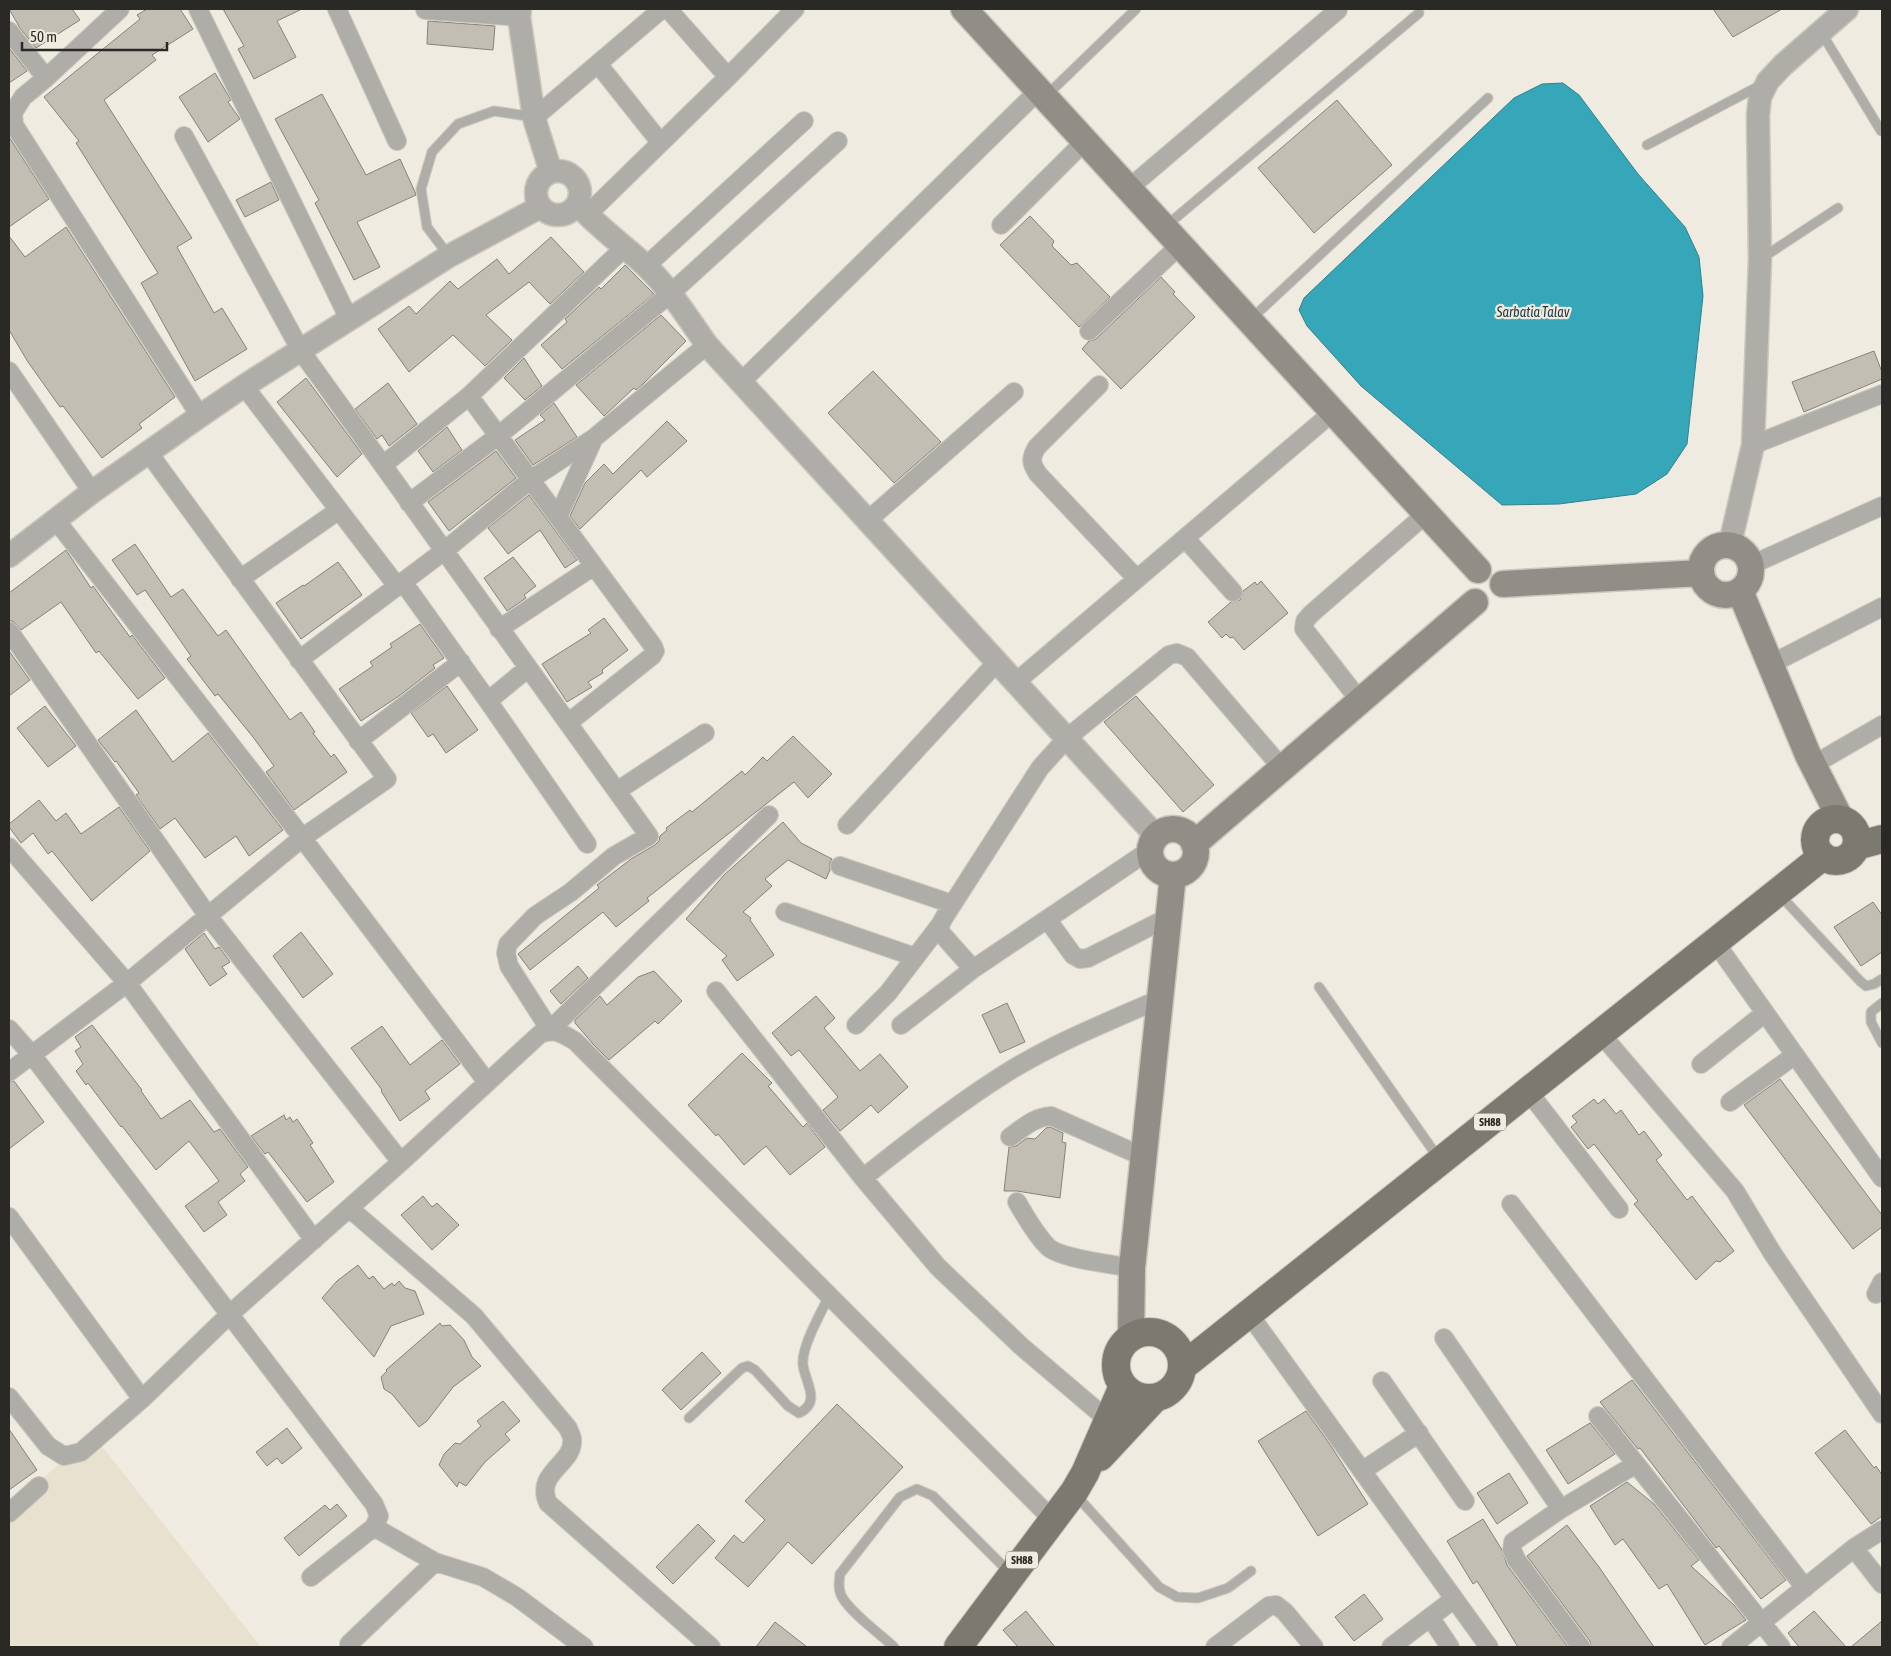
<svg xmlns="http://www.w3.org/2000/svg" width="1891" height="1656" font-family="'Asap Condensed',sans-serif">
<rect width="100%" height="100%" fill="#efebe0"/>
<path fill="#e8e1cf" d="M 92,1434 L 261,1647 L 9,1647 L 9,1509 Z"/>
<path fill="#36a6b9" stroke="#33808d" d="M 1563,83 L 1579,95 L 1638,174 L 1685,227 L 1699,257 L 1703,296 L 1687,444 L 1667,474 L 1636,494 L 1559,504 L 1502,505 L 1361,386 L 1307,326 L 1299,310 L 1304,298 L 1514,98 L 1542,84 Z"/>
<path fill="#c2beb3" stroke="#87837a" d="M 9,9 L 72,9 L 80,20 L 36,48 L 20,28 Z
M 147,9 L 180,9 L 193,29 L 152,55 L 156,60 L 104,100 L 192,238 L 177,247 L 214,313 L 222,308 L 247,349 L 195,381 L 141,283 L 158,273 L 76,143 L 79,141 L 44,97 L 140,19 L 137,15 Z
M 223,9 L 302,9 L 277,21 L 296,57 L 254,79 L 238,49 L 244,46 Z
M 1713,9 L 1782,9 L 1733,37 Z
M 428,21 L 495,26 L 493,50 L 427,44 Z
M 9,48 L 27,71 L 9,83 Z
M 215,73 L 231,100 L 228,102 L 240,119 L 208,142 L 179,97 Z
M 322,94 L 366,175 L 400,159 L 415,192 L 416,195 L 357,222 L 380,267 L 354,280 L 315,203 L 319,200 L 275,119 Z
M 1337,100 L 1392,165 L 1314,233 L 1258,168 Z
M 9,137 L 49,199 L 9,227 Z
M 271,182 L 279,200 L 245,217 L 236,200 Z
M 1030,216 L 1054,241 L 1052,246 L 1071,265 L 1077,263 L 1110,297 L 1079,327 L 1000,245 Z
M 66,227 L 175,397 L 139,424 L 142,428 L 102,458 L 63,406 L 60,407 L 28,362 L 9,330 L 9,236 L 25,257 Z
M 551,237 L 584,272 L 550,304 L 529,282 L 486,315 L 512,340 L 485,366 L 453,335 L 409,372 L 378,329 L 409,306 L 416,314 L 450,281 L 458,289 L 497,259 L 509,274 Z
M 625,265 L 654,294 L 562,369 L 541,345 L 567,322 L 565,319 L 599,287 L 601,289 Z
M 1161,277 L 1175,292 L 1173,294 L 1195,317 L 1121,389 L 1082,349 L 1089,341 L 1096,339 Z
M 661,315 L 686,341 L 643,384 L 636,390 L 634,388 L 604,416 L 576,385 Z
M 1874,351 L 1882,372 L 1882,379 L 1804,412 L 1792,382 Z
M 524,358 L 542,386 L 525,400 L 504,378 Z
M 873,371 L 941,442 L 894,483 L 828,413 Z
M 306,378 L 362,454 L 337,477 L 277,402 Z
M 388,383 L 417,424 L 389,446 L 382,435 L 377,439 L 355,409 Z
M 554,403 L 577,437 L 533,465 L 515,440 L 545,420 L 540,415 Z
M 667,421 L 687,441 L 647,477 L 641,470 L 580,529 L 570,516 L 585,483 L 604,464 L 613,474 Z
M 447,427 L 462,450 L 433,472 L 418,451 Z
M 496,451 L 516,478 L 449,531 L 428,502 Z
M 529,495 L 577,560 L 565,568 L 540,530 L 508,554 L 488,528 Z
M 135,544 L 171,597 L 183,589 L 218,636 L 226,630 L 290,720 L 301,712 L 315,732 L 313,733 L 331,757 L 334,754 L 347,772 L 294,810 L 266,772 L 274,766 L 253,737 L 218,694 L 215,696 L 187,659 L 191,656 L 145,590 L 137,595 L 112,560 Z
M 66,550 L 91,588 L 93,586 L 130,637 L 132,635 L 165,678 L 138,699 L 99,651 L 96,653 L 61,602 L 21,630 L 14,622 L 9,620 L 9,593 Z
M 513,557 L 536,586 L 524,595 L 526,598 L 507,611 L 484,578 Z
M 338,562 L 362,595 L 301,639 L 276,603 L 303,585 L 304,586 Z
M 1261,581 L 1288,613 L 1244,650 L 1233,637 L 1230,638 L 1226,634 L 1222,638 L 1208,622 L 1231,602 L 1240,600 L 1243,591 L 1255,582 L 1257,585 Z
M 604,618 L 628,650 L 602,670 L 603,673 L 588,682 L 592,687 L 567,702 L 542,664 L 591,633 L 588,630 Z
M 420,624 L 444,658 L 433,665 L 435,668 L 399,696 L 361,721 L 339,689 L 373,666 L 370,662 L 392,647 L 390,644 Z
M 9,651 L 30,680 L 9,696 Z
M 447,686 L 478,730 L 446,753 L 433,734 L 428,737 L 411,713 Z
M 1136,696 L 1214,785 L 1183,812 L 1104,722 Z
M 45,706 L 76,746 L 48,767 L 17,728 Z
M 136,710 L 173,762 L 208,733 L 283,830 L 249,856 L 236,836 L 205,858 L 175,818 L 160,829 L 136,795 L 139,793 L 116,761 L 115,762 L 98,740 Z
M 793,736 L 832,774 L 808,798 L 794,782 L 647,898 L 649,901 L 616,927 L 603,912 L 530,970 L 518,954 L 599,888 L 597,885 L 631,859 L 655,845 L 659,841 L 660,836 L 667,830 L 666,828 L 690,810 L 692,812 L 742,771 L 745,775 L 763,757 L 767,761 Z
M 39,800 L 56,821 L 66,813 L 81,834 L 119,807 L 150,851 L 92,901 L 52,851 L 48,854 L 33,833 L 21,843 L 9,827 L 9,824 Z
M 783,822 L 801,843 L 832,859 L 830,863 L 830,870 L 826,879 L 788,860 L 765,879 L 772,886 L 743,912 L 751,918 L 750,920 L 774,955 L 737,981 L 722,960 L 727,956 L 686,919 L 724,875 Z
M 1873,902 L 1882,915 L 1882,952 L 1861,966 L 1834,927 Z
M 301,932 L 333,974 L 303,998 L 273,956 Z
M 204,933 L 215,949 L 219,947 L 230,962 L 222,967 L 227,974 L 210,986 L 185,949 Z
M 578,966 L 588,978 L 561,1004 L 550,991 Z
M 654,971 L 682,1001 L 658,1024 L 655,1021 L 609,1060 L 593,1044 L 575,1023 L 575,1020 L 600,996 L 607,1005 L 638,977 Z
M 816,996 L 835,1018 L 824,1028 L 860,1071 L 880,1054 L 908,1087 L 878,1113 L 871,1105 L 840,1131 L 823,1110 L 838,1097 L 799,1050 L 791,1056 L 772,1033 Z
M 1007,1003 L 1025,1042 L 1000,1053 L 982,1015 Z
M 92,1025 L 142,1090 L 141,1091 L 161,1119 L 190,1100 L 214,1132 L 220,1129 L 248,1167 L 240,1174 L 245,1181 L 218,1202 L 227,1215 L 204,1232 L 185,1206 L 219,1181 L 189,1141 L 156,1170 L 122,1126 L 121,1127 L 88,1083 L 86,1085 L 76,1071 L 83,1064 L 75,1051 L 81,1047 L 75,1037 Z
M 382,1026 L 410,1065 L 442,1040 L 460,1064 L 425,1091 L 430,1099 L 400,1121 L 381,1091 L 382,1090 L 351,1048 Z
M 742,1053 L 772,1083 L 768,1086 L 803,1127 L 807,1123 L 825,1147 L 790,1175 L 766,1146 L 744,1165 L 718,1134 L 716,1136 L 688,1105 Z
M 1780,1079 L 1882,1215 L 1882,1227 L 1853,1249 L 1744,1105 Z
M 14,1081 L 44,1122 L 9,1149 L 9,1082 Z
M 1594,1099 L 1598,1104 L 1604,1099 L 1616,1114 L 1621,1110 L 1639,1135 L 1644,1131 L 1662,1155 L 1656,1160 L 1687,1200 L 1692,1196 L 1734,1251 L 1720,1262 L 1716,1261 L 1696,1280 L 1634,1204 L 1638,1201 L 1594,1144 L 1588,1149 L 1571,1127 L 1577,1122 L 1572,1116 Z
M 284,1115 L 286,1120 L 290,1117 L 293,1122 L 297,1119 L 313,1143 L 310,1145 L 334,1182 L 307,1202 L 268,1152 L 265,1154 L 251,1136 Z
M 1050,1127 L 1063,1133 L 1062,1142 L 1066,1143 L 1060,1198 L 1017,1191 L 1004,1191 L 1009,1147 L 1016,1146 L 1027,1138 L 1035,1139 L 1046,1128 Z
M 423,1196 L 432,1207 L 437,1203 L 459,1225 L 432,1250 L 401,1215 Z
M 358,1265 L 369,1279 L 373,1276 L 384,1289 L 392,1283 L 394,1286 L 399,1281 L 405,1288 L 415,1291 L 424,1314 L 391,1326 L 374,1357 L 322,1298 L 337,1281 Z
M 440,1323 L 442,1326 L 450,1325 L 464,1340 L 472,1357 L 481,1366 L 453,1387 L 427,1421 L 419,1427 L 392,1394 L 384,1389 L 381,1377 L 387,1371 L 386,1370 Z
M 702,1352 L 721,1373 L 681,1410 L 662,1390 Z
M 1632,1380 L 1786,1580 L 1761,1599 L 1719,1546 L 1716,1548 L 1640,1448 L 1638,1449 L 1600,1402 Z
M 503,1401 L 520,1421 L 505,1434 L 510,1440 L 485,1462 L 466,1486 L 459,1482 L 457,1487 L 439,1465 L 444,1454 L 455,1443 L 460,1444 L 481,1426 L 477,1421 Z
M 837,1404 L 903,1467 L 812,1564 L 788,1542 L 748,1587 L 715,1558 L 734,1535 L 743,1543 L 765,1520 L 745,1501 Z
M 1306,1411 L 1331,1446 L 1368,1504 L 1318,1536 L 1258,1441 Z
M 1590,1423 L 1615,1454 L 1568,1484 L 1546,1450 Z
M 287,1428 L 302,1448 L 282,1464 L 277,1458 L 267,1466 L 256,1452 Z
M 9,1429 L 37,1470 L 9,1490 Z
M 1845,1430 L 1874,1468 L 1876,1466 L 1882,1475 L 1882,1516 L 1871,1524 L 1815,1453 Z
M 1509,1473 L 1528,1503 L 1497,1524 L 1477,1493 Z
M 1627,1482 L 1654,1504 L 1699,1560 L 1691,1566 L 1734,1605 L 1746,1620 L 1705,1645 L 1667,1584 L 1659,1589 L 1623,1539 L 1615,1545 L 1590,1506 Z
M 337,1504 L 347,1516 L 299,1556 L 284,1538 L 325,1505 L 330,1510 Z
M 1483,1519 L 1502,1550 L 1507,1565 L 1568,1647 L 1518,1647 L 1477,1581 L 1473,1584 L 1447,1541 Z
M 698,1524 L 715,1541 L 673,1584 L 656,1567 Z
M 1567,1525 L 1599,1567 L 1654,1647 L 1591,1647 L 1590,1641 L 1527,1556 Z
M 1364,1594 L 1383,1619 L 1354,1641 L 1335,1617 Z
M 1026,1611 L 1055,1647 L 1018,1647 L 1003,1630 Z
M 1814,1611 L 1846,1647 L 1799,1647 L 1788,1633 Z
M 1882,1621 L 1882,1647 L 1851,1647 Z
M 775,1622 L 807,1647 L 756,1647 Z"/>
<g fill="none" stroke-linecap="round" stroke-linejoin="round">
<g stroke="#ccc8be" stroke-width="11">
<path id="service" d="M 1821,32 L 1881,131
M 1046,96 L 1136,9
M 1647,145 L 1761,85
M 1166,226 L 1419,13
M 449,256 L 427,227 L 421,189 L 432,152 L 458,124 L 494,111 L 534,117
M 1762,258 L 1838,208
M 1250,320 L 1488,98
M 1779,894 L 1860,981 L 1866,986 L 1874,984 L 1882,979
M 1319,987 L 1439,1159
M 1882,1003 L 1871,1012 L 1871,1022 L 1882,1043
M 689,1418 L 742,1368 L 748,1366 L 755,1370 L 788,1406 L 799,1413 C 822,1402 805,1382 803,1365 C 801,1347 821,1313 829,1296
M 1075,1494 L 1159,1587 L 1177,1597 L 1198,1598 L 1228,1588 L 1251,1571
M 894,1647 C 880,1634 851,1613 842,1597 C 838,1590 839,1582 840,1574 L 900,1497 L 917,1489 L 933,1496 L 1009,1572"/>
</g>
<g stroke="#ccc8be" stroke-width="20">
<path id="minor" d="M 198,9 L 349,319
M 337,9 L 397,141
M 668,9 L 728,77
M 425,10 L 519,17
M 9,31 L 46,78 L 120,9
M 598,64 L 660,142
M 46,78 L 23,97 L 13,113 L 14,125 L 200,416
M 534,118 L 662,9
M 184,136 L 301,351 L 649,836 L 614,856 L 571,892 L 535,916 L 508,944 L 506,953 L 509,966 L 550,1030 L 769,815
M 1128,189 L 1338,10
M 587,215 L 728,77 L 795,9
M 1001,225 L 1084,142
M 646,266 L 804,121
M 1089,331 L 1179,246
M 9,371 L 92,492
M 741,382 L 1038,91
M 1099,385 L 1037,447 C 1030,458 1031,464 1038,474 L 1137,579
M 244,386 L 397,586
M 469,396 L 653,646 L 655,651 L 652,656 L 568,723
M 1753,445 L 1882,394
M 383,465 L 469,396 L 624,248
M 409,503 L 498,436 L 671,293 L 838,141
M 558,517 L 594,438
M 55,519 L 266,790 L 487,1082
M 867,521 L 1014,392
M 1185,538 L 1233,592
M 1751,565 L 1882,506
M 240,579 L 339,510
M 403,582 L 488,701 L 587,844
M 499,629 L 594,566
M 9,631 L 208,916 L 401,1162
M 299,660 L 444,551 L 530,480 L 594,438 L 707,345
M 1771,664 L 1882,607
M 1016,682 L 1333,412
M 488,701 L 528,668
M 1360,701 L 1304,629 L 1305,621 L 1311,614 L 1426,514
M 358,741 L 461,662
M 1813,765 L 1882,725
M 617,791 L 705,733
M 847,825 L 997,662
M 9,847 L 127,983 L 314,1240
M 840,866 L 952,904
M 785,912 L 915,957
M 1047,919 L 1073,955 L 1080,959 L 1088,958 L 1169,917
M 1715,942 L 1882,1178
M 973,969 L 941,933 L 940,925 L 945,916 L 1040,768 L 1067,738 L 1169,655 L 1177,653 L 1187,657 L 1282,768
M 716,991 L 863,1178 L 938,1267 L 1021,1346 L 1108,1420
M 856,1025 L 888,993 L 940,925
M 901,1025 L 973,969 L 1150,850
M 9,1029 L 32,1055 L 374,1504 L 379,1516 L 374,1527 L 311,1577
M 1601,1034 L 1735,1191 L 1773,1254 L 1882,1414
M 1701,1064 L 1765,1013
M 9,1072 L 127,983 L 302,838 L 387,779 L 148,452
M 1528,1091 L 1619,1209
M 1730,1102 L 1795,1055
M 1010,1137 C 1023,1128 1034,1117 1051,1116 L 1144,1157
M 863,1178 C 908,1142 954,1106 1003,1075 C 1052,1044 1107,1022 1160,999
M 1017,1202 C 1026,1217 1035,1234 1048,1247 C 1061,1259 1113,1264 1132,1268
M 1511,1204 L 1805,1588
M 349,1208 L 474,1316 L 568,1428 C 569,1431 572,1436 572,1439 C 575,1464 534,1472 548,1503 L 711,1647
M 9,1217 L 142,1399
M 1876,1294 L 1882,1282
M 1249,1314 L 1489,1647
M 1444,1338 L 1561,1509
M 1382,1381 L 1465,1501
M 9,1397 L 48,1446 L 64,1456 L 81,1452 L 142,1399 L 230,1314 L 401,1162 L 540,1034 C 555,1028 561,1033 575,1041 L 1054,1521
M 1598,1416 L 1781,1647
M 1362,1471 L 1419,1433
M 9,1513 L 39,1486
M 374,1527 L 435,1562 L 483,1577 L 517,1597 L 584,1647
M 1854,1548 L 1882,1584
M 1430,1617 L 1450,1647
M 349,1644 L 435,1562
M 1215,1647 L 1269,1606 L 1276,1605 L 1285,1612 L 1314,1647
M 1391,1647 L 1454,1599
M 1581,1647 L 1516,1559 L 1512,1550 L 1513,1542 L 1561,1509 L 1636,1464
M 1731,1647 L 1854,1548 L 1882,1530"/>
</g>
<g stroke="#ccc8be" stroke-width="25">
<path id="tertiary" d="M 520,9 L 519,17 L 534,118 L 551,172
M536 193a22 22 0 1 1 44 0a22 22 0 1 1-44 0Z
M 577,204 C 598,227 623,245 646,266 C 670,289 688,318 707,345 L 1156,836
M 1730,544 L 1753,445 L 1760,259 L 1758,115 L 1760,97 L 1768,81 L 1783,65 L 1847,9
M 9,556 L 92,492 L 200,416 L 244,386 L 449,256 L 540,207"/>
</g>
<g stroke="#ccc8be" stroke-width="29">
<path id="secondary" d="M 964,9 L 1478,570
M1701 570a25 25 0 1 1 50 0a25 25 0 1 1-50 0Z
M 1503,584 L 1701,573
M 1740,591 L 1808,755 L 1841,820
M1150 852a23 23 0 1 1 46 0a23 23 0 1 1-46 0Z
M 1194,844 L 1475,602
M 1131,1336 L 1132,1268 L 1173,875"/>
</g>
<g stroke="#ccc8be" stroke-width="30">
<path id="primary" d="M1815 840a21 21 0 1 1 42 0a21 21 0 1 1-42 0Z
M 1856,846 L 1882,839
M1116 1365a33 33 0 1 1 66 0a33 33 0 1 1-66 0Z
M 1182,1367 L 1823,856
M 1100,1457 L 1154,1399
M 958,1647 L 1074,1492 L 1085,1473 L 1123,1386"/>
</g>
<use href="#service" stroke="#aeada8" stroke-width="9"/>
<use href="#minor" stroke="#aeada8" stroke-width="18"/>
<use href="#tertiary" stroke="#aeada8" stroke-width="22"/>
<use href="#secondary" stroke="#918e88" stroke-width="26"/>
<use href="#primary" stroke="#7c7971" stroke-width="28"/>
</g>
<g text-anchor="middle" stroke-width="4.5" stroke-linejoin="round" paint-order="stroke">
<g fill="#efebe0" stroke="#66635d" stroke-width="1">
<rect x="1474" y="1113.5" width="32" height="17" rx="4"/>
<rect x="1006" y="1551.5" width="32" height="17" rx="4"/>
</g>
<g font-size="11" font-weight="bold" fill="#2b2925">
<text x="1490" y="1126">SH88</text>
<text x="1022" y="1564">SH88</text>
</g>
<g font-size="14" font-style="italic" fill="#223a3f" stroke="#efebe0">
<text x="1533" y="317">Sarbatia Talav</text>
</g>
</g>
<rect width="1891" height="1656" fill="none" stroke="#2b2925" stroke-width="20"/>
<path d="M22 42v8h145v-8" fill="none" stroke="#2b2925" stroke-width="2.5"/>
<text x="30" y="42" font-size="15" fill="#2b2925" stroke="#efebe0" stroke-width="4" paint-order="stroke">50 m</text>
</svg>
